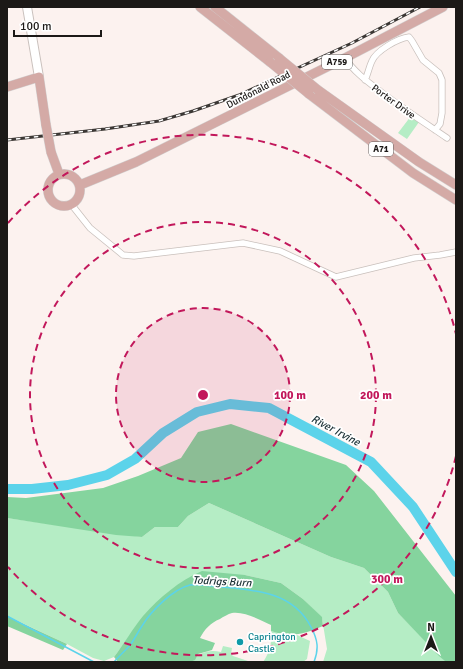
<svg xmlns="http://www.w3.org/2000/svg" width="463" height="669" font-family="Signika,sans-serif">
<rect width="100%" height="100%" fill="#fcf2ef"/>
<path fill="#b5edc5" d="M 411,116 L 419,122 L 407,139 L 398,133 Z
M 209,503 L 331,557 L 364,568 L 388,592 L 398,613 L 446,662 L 323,662 L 327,649 L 322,618 L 303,599 L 281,583 L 245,575 L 128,638 L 114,657 L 104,661 L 93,658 L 67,644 L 7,616 L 7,518 L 142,537 L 155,527 L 178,527 L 188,516 Z
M 271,631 L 287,635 L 297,635 L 310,641 L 307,659 L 303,662 L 263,662 C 270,652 272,643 271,631 Z
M 223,646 L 232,648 L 231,654 L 233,656 L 248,661 L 248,662 L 190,662 C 199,653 208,649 221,652 Z"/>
<path fill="#85d49e" d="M 231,424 L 346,465 L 374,491 L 456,596 L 456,662 L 446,662 L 439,656 L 398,613 L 388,592 L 364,568 L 331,557 L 209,503 L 188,516 L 178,527 L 155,527 L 142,537 L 116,535 L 7,518 L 7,497 L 26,498 L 103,488 L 138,476 L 181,458 L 198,432 Z
M 202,571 L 245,575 L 281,583 L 303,599 L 322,617 L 323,626 C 305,634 290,638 271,631 L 271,625 C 260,620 244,611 232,613 C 228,614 223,617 220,619 C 210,623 205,629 200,638 L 215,643 L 212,650 L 198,654 L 195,660 L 190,662 L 118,662 L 114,657 C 124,644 133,628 143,616 C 160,597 179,581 202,571 Z
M 7,616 L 13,619 L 67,644 L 63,650 L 7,626 Z"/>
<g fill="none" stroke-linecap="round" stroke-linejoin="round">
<path stroke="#5cd3ea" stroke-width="1.5" d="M 7,616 L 94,662
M 114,662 C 119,656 126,650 131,644 C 135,638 138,632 142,626 C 151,611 173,589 190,585 C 200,584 212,586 221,587 C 256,590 293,592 311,627 C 318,640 319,649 314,662"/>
<path stroke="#5cd3ea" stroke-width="10" d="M 7,489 L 32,489 L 68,485 L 107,475 L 135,459 L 163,433 L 197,412 L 230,404 L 269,408 L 371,462 L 413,507 L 456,572"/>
<g stroke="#c9c0bc" stroke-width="7">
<path id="street" d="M 345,58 C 354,72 368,82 381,92 C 402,108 425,123 447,138
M 365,80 C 368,74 369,67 372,61 C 376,51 398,38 409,37 L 412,41 L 423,60 L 439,73 L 442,80 L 442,113 L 440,124 L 435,130
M 71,204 L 90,228 L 123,255 L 134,256 L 243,243 L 280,251 L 336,277 L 414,258 L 440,255 L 456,252"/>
</g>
<g stroke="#c9c0bc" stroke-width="10">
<path id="secondary" d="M 27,7 L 39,77"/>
</g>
<g stroke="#d2d1d1" stroke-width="10">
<path id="primary" d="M 200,7 L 270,62
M 215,7 L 279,58
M 7,87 L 39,77 L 46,125
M 318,90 L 419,162 L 456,185
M 309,94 L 413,173 L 456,200
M 51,152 L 59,174
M48 190a16 16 0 1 1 32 0a16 16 0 1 1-32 0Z
M 80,185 L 136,162 L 345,58 L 443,7"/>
</g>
<use href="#street" stroke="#fff" stroke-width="5.5"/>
<use href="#secondary" stroke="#fff" stroke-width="8"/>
<use href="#primary" stroke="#d4aaa6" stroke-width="9"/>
<g stroke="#3b3734" stroke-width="3">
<path id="rail" d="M 7,140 L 105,129 L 159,121 L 193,111 L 239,95 L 352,43 L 420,7"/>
</g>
<use href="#rail" stroke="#fff" stroke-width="1.5" stroke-dasharray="4.5" stroke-linecap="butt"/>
<g stroke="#d2d1d1" stroke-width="10" stroke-linecap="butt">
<path id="primary-bridge" d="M 279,58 L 318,90
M 270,62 L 309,94
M 46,125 L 51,152"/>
</g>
<use href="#primary-bridge" stroke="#d4aaa6" stroke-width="9"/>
</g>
<circle cx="203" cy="395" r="87" fill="#c2185b" fill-opacity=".12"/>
<g fill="none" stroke="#c2185b" stroke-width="2" stroke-dasharray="7 5">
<circle cx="203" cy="395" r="87"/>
<circle cx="203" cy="395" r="173"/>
<path d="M456 456A260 260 0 0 1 8 567M8 223A260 260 0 0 1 456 334"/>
</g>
<circle fill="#0f9aa8" stroke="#fff" stroke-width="1.5" cx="240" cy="642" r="4"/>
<g text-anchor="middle" stroke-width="3.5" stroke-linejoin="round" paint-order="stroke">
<g fill="#fff" stroke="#605e5d" stroke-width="1">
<rect x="322" y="55" width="30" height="14" rx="3"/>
<rect x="369" y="142" width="24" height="14" rx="3"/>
</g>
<g font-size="9" font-weight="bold" fill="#1c1917">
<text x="337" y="65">A759</text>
<text x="381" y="152">A71</text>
</g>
<g font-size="10" fill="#1c1917" stroke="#fff">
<text transform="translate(258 89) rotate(-27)" y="4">Dundonald Road</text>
<text transform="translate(394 101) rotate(36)" y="4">Porter Drive</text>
</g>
<g font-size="10" fill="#0d838f" stroke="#fff" text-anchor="start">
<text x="248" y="640">Caprington<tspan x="248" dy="12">Castle</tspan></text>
</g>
<g font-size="11" font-style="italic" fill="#1b3035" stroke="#fff">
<text transform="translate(336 430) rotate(28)" y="4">River Irvine</text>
<text transform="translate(222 581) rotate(3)" y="4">Todrigs Burn</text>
</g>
</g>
<circle cx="203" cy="395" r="6" fill="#c2185b" stroke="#fff" stroke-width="2"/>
<g font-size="12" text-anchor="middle" font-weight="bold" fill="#c2185b" stroke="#fff" stroke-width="3.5" stroke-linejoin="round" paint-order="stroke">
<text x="290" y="399">100 m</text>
<text x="376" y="399">200 m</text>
<text x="387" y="583">300 m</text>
</g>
<rect width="463" height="669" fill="none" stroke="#1c1917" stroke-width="16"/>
<g transform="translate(431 637)" stroke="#ffffff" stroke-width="3" paint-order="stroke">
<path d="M0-3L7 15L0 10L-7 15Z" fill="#1c1917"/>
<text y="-6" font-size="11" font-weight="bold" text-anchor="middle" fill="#1c1917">N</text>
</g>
<path d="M14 30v6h87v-6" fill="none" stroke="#1c1917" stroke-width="2"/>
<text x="20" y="30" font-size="12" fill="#1c1917" stroke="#ffffff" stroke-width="3" paint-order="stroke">100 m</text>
</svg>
